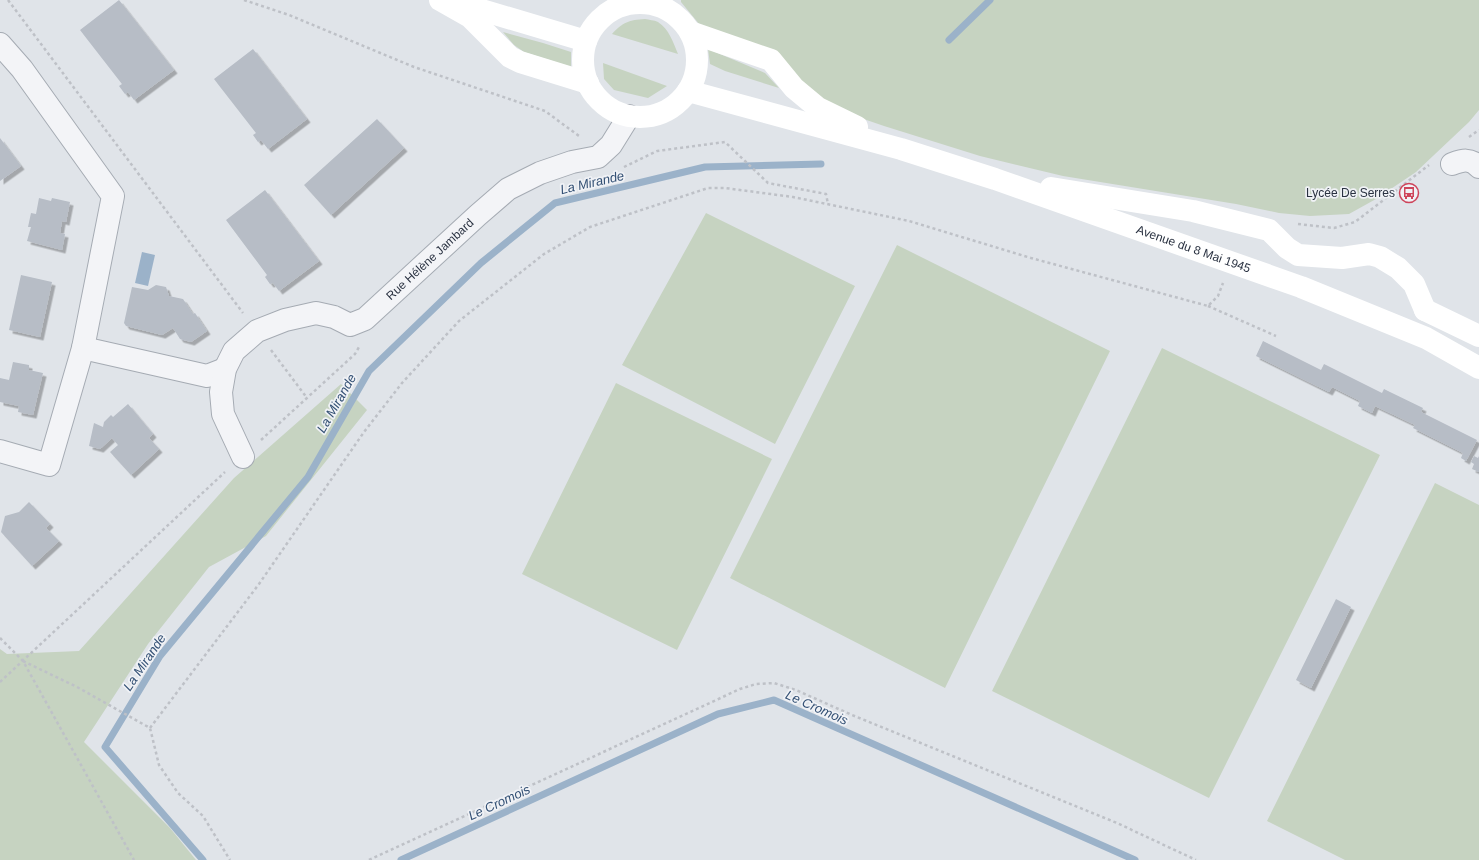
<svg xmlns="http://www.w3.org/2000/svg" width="1479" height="860" font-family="Arial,sans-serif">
<defs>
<filter id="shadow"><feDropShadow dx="3.5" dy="3.5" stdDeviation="0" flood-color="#0004"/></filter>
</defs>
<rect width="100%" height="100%" fill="#e0e4e9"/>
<path fill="#c6d3c1" d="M 681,0 L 1479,0 L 1479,110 L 1469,122 L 1416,172 L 1376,199 L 1349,214 L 1310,216 L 1279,213 L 1236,204 L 1063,176 L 980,156 L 884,126 L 852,115 L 817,96 L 704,30 L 681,2 Z
M 645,19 C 649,20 654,20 658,22 C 669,29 673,42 678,54 L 612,34 C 623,22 629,20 645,19 Z
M 503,32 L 543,43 L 571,52 L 571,67 L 524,52 L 514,45 Z
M 708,49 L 765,73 L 779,88 L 725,71 L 710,64 Z
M 603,63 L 667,86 L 648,98 L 614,90 L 604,79 Z
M 706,213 L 855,286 L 775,444 L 622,365 Z
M 897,245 L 1110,351 L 945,688 L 730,578 Z
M 1162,348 L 1380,455 L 1209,798 L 992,691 Z
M 616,383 L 772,459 L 677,650 L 522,574 Z
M 341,384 L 367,410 L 266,536 L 209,567 L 148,644 L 84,742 L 170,828 L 196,860 L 0,860 L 0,649 L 7,654 L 79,651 L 234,478 Z
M 1435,483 L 1479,505 L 1479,860 L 1345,860 L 1267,821 Z"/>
<path fill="#9bb2c9" d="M 142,252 L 155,255 L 148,286 L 135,283 Z"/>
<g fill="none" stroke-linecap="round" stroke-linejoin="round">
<path stroke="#9bb2c9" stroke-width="7" d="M 949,40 L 990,0
M 203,860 L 105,747 L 160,656 L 308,477 L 369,371 L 481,263 L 555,203 L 705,167 L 821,164
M 401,860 L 718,714 L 774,700 L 1135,860"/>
</g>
<path fill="#b7bdc6" filter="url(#shadow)" d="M 119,0 L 174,70 L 134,100 L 128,92 L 125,94 L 119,86 L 122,84 L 80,30 Z
M 253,49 L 307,119 L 268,149 L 261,140 L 258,142 L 253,135 L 256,133 L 214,79 Z
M 377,119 L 404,148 L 331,215 L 304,185 Z
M 0,138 L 21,166 L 0,181 Z
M 265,190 L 319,261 L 279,291 L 273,283 L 270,284 L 265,277 L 267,275 L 226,220 Z
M 39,198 L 51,201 L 52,198 L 70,202 L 66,222 L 62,221 L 60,233 L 65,234 L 62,250 L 27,241 L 31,227 L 28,227 L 31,213 L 36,214 Z
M 21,275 L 52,282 L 40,337 L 9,330 Z
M 156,285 L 166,287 L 169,296 L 183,299 L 193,314 L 195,313 L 207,331 L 191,342 L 180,339 L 173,328 L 162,335 L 126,326 L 124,323 L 132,287 L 148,290 Z
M 1263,341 L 1321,370 L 1324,364 L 1382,393 L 1384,389 L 1390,392 L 1423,408 L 1421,412 L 1477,440 L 1466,461 L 1461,458 L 1463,453 L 1413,428 L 1415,425 L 1375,406 L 1372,413 L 1358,406 L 1360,401 L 1332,387 L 1329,392 L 1256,356 Z
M 13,362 L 29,365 L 29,370 L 43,373 L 33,415 L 18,412 L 19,406 L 0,402 L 0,378 L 9,380 Z
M 128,404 L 153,434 L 149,438 L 159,449 L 131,475 L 110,452 L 118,445 L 112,438 L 100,449 L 89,446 L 94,423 L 103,427 L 104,422 L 111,415 L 113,417 Z
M 1474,456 L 1478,458 L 1479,456 L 1479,472 L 1472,469 L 1474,464 L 1471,462 Z
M 29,502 L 50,524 L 46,528 L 59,541 L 32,566 L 1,532 L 5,516 L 19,512 Z
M 1336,599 L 1351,607 L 1311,688 L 1296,680 Z"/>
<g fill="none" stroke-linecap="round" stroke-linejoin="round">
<g stroke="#a5abb3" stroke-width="16">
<path id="lane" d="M 663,7 L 664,0"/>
</g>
<g stroke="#a5abb3" stroke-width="24">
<g id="street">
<path d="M 0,44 L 22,69 L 113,196 L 83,348 L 49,465 L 0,451"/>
<path d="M 1452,164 C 1463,160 1470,158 1479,167"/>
<path d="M 83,348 L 207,376 L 225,369"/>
<path id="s1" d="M 243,457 L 223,414 L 221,392 L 225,369 L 234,351 L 257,331 L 285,320 L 316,313 L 334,317 L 350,325 L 365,319 L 478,215 L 508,189 L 540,173 L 572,162 L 598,157 L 611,145 L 629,116"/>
</g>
</g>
<path stroke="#bec1c7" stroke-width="2.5" stroke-dasharray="3 3" stroke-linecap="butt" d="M 8,0 L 243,313
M 244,0 L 289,15 L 414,67 L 545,111 L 579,136
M 1469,137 L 1479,130
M 624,167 L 657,151 L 725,142 L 768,183 L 826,194 L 828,204
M 1298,224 L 1334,228 L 1355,222 L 1429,165
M 1208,306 L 1276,336
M 271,350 L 307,398
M 261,440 L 355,354 L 359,347
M 0,638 L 23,661 L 134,860
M 23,661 L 77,687 L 150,728 L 159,765 L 178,793 L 203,816 L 230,860
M 0,682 L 225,472
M 150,728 L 259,584 L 364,432 L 402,383 L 459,321 L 544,254 L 590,227 L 708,188 L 725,188 L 793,197 L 909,221 L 1031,258 L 1208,306 L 1218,296 L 1223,283
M 369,860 L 740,689 L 756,684 L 774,683 L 796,690 L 852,715 L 1117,823 L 1196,860"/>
<use href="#lane" stroke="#f3f4f7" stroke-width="14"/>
<use href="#street" stroke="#f3f4f7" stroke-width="22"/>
<g stroke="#fff" stroke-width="22">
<path d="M 440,0 L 470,17 L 510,57 L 520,62 L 588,83"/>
<path d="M 458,3 L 586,41"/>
<circle cx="640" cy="60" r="57"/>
<path d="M 690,32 L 771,60 L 794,88 L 818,108 L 857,127"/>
<path id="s2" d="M 688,91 L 901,149 L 995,179 L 1301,287 L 1426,338 L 1479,368"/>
<path d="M 1051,188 L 1193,211 L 1269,230 L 1287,248 L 1298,255 L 1342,258 L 1369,254 L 1380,257 L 1398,268 L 1414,284 L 1425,310"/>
<path d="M 1425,310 L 1479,336"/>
</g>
</g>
<defs>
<g id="bus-ring" transform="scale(1)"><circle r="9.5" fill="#f0f2f6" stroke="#ce455b" stroke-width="1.5"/><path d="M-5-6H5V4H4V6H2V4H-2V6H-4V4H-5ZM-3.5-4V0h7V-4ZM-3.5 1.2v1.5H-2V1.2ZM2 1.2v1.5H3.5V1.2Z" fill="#ce455b"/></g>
</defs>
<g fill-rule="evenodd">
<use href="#bus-ring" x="1409" y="193"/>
</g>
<g text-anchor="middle" stroke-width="3.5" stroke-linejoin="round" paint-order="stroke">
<g font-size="12" fill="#293140" stroke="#f0f2f6" text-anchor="end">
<text x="1395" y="197">Lycée De Serres</text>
</g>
<g font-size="12" fill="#293140" stroke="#f0f2f6">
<text dy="4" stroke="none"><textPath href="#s2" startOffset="530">Avenue du 8 Mai 1945</textPath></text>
<text dy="4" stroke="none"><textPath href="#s1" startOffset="346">Rue Hélène Jambard</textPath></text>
</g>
<g font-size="13" font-style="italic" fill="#335074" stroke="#f0f2f6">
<text transform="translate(592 182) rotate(-13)" y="5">La Mirande</text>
<text transform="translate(336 403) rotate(-60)" y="5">La Mirande</text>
<text transform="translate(144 662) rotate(-56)" y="5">La Mirande</text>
<text transform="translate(817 707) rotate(24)" y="5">Le Cromois</text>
<text transform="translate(499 802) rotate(-25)" y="5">Le Cromois</text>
</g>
</g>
</svg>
